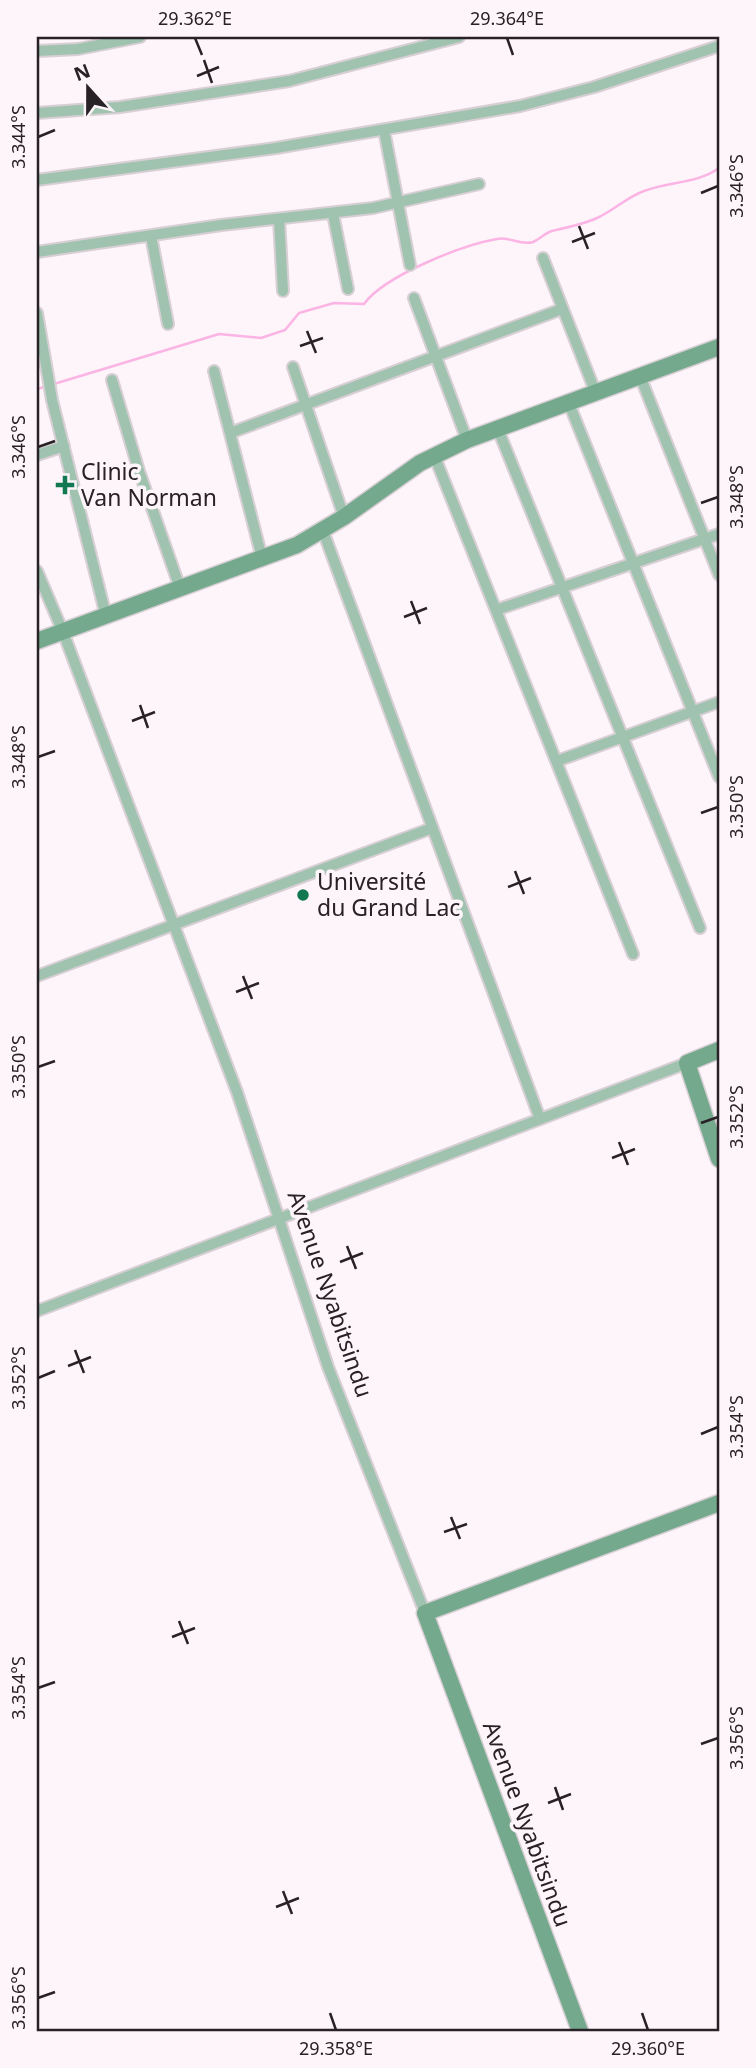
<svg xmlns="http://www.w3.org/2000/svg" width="756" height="2068" font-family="'Noto Sans',sans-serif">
<rect width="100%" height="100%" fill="#fdf5fa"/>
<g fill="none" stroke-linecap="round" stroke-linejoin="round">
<path stroke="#fbb4e4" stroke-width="2.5" d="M 54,384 L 219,334 L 261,338 L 285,330 L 299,313 L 334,303 L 364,304 C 384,276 462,245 497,239 C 509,236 521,246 533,242 C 540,239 545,233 552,231 C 565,228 584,224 597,218 C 613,211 627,197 644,191 C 669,181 697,184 719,168
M 37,389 L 48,386"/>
<g stroke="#d7cfd4" stroke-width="14">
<path id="street" d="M 37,51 L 78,49 L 140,37
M 37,113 L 120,107 L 289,81 L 459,37
M 384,130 L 410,265
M 37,180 L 276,148 L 520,106 L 594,87 L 719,46
M 333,214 L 348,289
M 279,219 L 283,291
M 151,236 L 168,324
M 37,252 L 221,225 L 373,208 L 479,184
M 543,258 L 595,391
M 414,298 L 467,440
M 37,313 L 52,400 L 106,616
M 293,367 L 344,517
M 214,371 L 262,558
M 640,376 L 719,575
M 112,380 L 139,471 L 180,588
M 568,401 L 719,777
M 497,427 L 700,928
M 230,433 L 562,309
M 37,455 L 64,446
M 434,455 L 633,954
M 323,531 L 540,1119
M 37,571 L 63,632 L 237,1092 L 328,1367 L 425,1613
M 496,610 L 719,534
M 557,761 L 719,702
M 37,976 L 432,828
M 37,1311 L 687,1063"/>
</g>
<g stroke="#d7cfd4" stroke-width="19">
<path id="secondary" d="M 37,641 L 297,545 L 344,517 L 420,463 L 467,440 L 719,347
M 719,1050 L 687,1063 L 719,1159
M 580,2031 L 425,1613 L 719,1503"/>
</g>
<use href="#street" stroke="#a0c3b0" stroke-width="10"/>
<use href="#secondary" stroke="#74a98d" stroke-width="16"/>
</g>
<path fill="none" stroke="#282125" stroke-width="2.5" d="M 195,38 L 202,55M 507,38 L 513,55M 204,60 L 212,83M 197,76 L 219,67M 38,137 L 55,130M 701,193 L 718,186M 579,226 L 588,249M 572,242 L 595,233M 307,331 L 316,353M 300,346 L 323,338M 38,447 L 55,441M 701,503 L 718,497M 411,601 L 420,624M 404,617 L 427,608M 140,705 L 148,728M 132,721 L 155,712M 38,757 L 55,751M 701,813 L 718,807M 515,871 L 524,894M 508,887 L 531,878M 243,976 L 252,999M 236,992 L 259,983M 38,1067 L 55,1061M 701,1123 L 718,1117M 619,1142 L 628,1165M 612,1158 L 635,1149M 347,1246 L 356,1269M 340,1262 L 363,1253M 75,1350 L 84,1373M 68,1366 L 91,1357M 38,1378 L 55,1371M 701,1434 L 718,1427M 451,1517 L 460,1539M 444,1532 L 467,1524M 179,1621 L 188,1644M 172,1637 L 195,1628M 38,1688 L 55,1682M 701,1744 L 718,1738M 555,1787 L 563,1810M 548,1803 L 571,1794M 283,1891 L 292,1914M 276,1907 L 299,1898M 38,1998 L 55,1992M 330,2013 L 336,2030M 642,2013 L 648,2030"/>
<g fill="#127851" stroke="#fdf5fa" stroke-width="2.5">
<path d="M61.5 474.5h7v7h7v7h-7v7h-7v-7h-7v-7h7z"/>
<circle cx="303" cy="895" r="7"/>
</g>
<g text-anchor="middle" stroke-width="7" stroke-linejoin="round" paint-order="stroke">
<g font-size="23" fill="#282125" stroke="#fdf5fa" text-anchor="start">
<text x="81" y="480">Clinic<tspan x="81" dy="26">Van Norman</tspan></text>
<text x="317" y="890">Université<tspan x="317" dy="26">du Grand Lac</tspan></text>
</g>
<g font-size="23" fill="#282125" stroke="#fdf5fa">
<text transform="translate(330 1294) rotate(71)" y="8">Avenue Nyabitsindu</text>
<text transform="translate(527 1824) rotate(70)" y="8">Avenue Nyabitsindu</text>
</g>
</g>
<rect width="756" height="2068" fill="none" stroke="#fdf5fa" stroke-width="77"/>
<g transform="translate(88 88) rotate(339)" stroke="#fdf5fa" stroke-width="5" paint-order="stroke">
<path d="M0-5L12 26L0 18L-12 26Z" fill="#282125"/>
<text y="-10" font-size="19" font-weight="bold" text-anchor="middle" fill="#282125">N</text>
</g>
<rect x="38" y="38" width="680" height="1992" fill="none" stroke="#282125" stroke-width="2.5"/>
<g font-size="18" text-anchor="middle" fill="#282125">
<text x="195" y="25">29.362°E</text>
<text x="507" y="25">29.364°E</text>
<text transform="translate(19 137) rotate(-90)" y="6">3.344°S</text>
<text transform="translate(737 186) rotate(-90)" y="6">3.346°S</text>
<text transform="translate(19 447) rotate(-90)" y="6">3.346°S</text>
<text transform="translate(737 497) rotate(-90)" y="6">3.348°S</text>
<text transform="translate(19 757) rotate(-90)" y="6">3.348°S</text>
<text transform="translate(737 807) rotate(-90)" y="6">3.350°S</text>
<text transform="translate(19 1067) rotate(-90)" y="6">3.350°S</text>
<text transform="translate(737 1117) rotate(-90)" y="6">3.352°S</text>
<text transform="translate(19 1378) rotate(-90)" y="6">3.352°S</text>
<text transform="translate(737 1427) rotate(-90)" y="6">3.354°S</text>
<text transform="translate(19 1688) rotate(-90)" y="6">3.354°S</text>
<text transform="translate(737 1738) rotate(-90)" y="6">3.356°S</text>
<text transform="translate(19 1998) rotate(-90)" y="6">3.356°S</text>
<text x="336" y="2055">29.358°E</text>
<text x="648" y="2055">29.360°E</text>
</g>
</svg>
